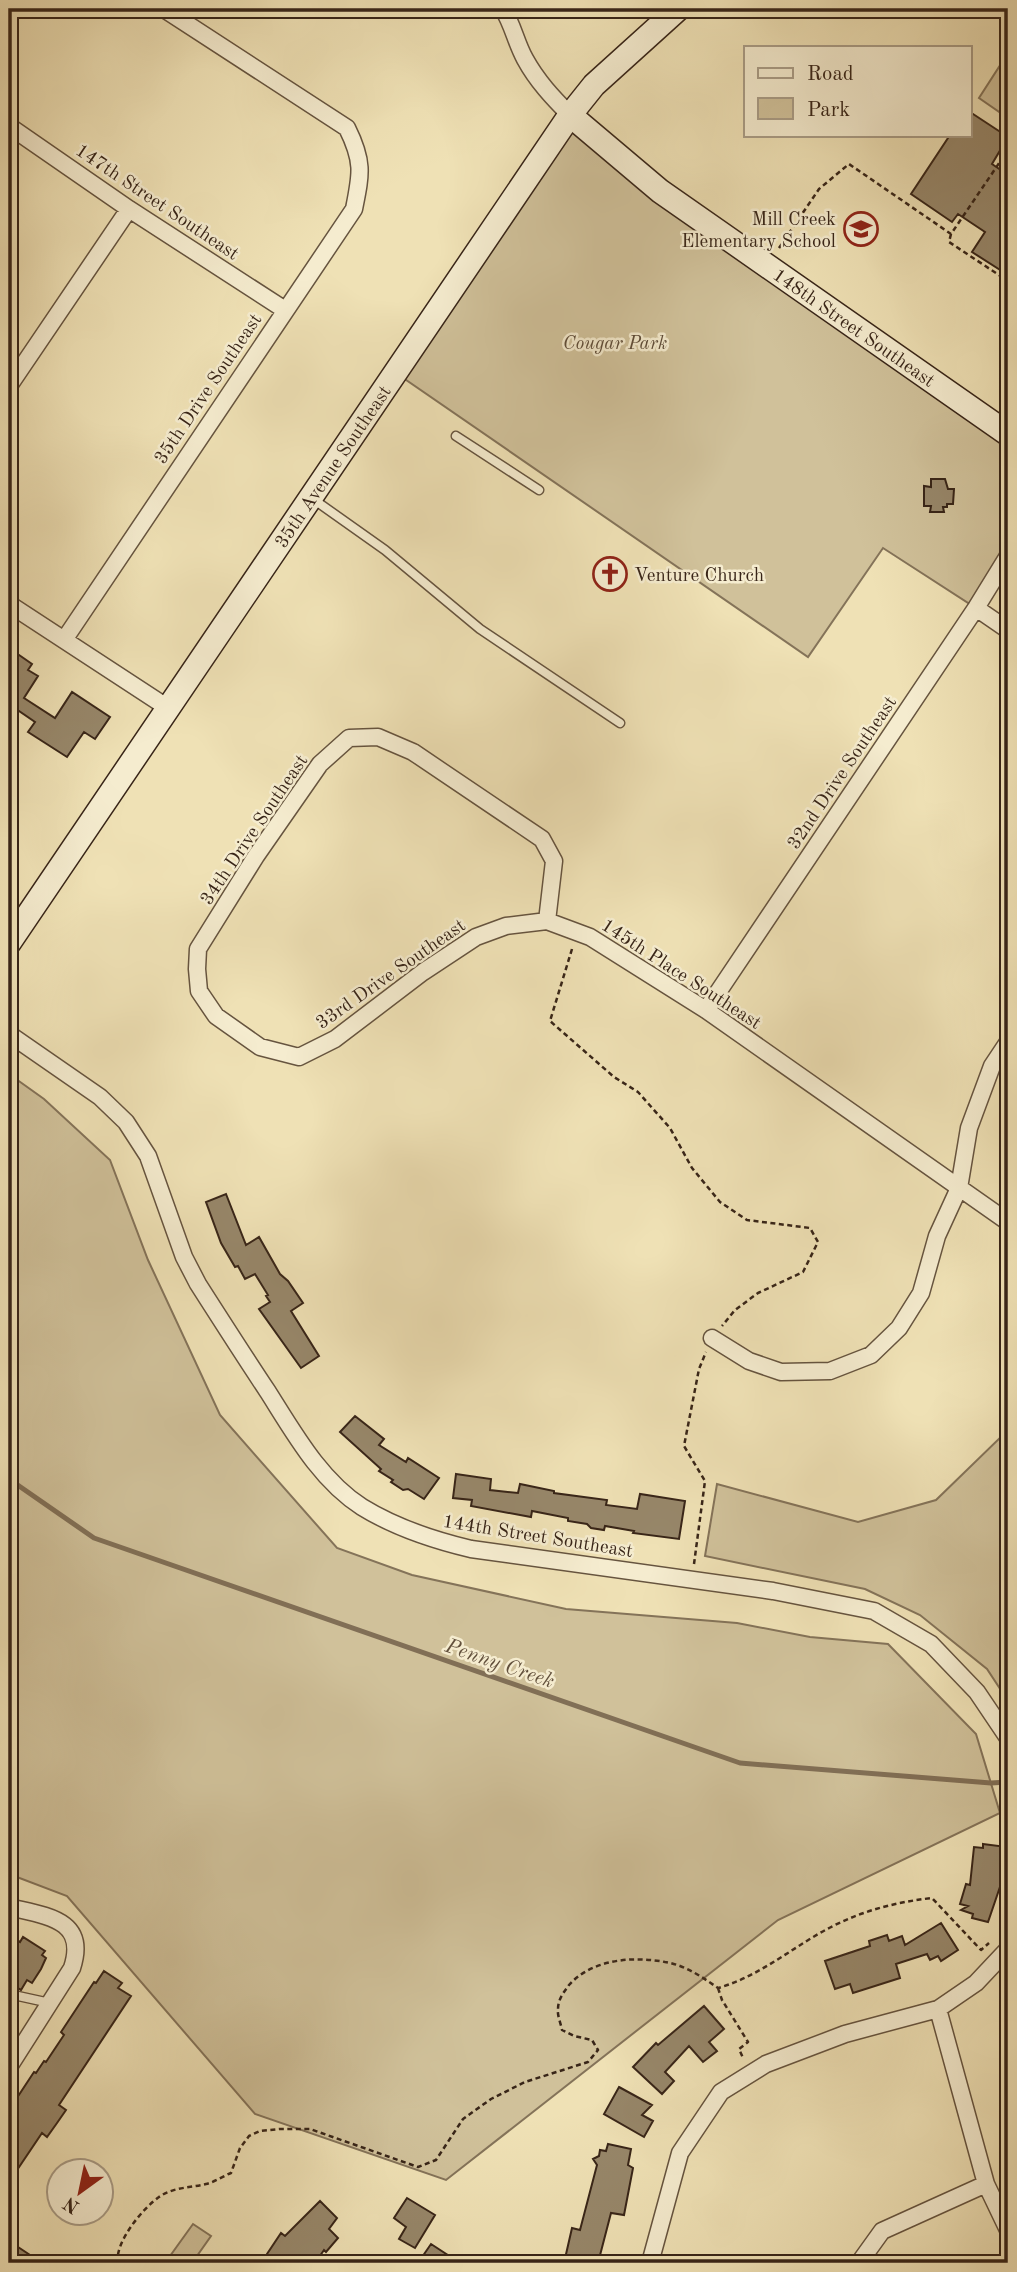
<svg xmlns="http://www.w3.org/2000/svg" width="1017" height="2272" font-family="'Old Standard TT',serif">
<rect width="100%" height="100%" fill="#efe1b5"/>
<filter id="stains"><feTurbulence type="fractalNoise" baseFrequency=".00286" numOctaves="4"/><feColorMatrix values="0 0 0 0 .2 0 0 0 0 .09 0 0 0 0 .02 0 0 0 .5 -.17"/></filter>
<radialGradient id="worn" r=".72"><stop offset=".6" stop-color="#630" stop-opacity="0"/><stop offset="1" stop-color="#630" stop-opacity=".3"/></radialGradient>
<path fill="#d0c19a" stroke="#847359" stroke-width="2" d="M 1008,53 L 1008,118 L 979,98 Z
M 570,115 L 1008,434 L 1008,556 L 976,608 L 883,548 L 808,657 L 396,373 Z
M 9,1074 L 44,1099 L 110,1160 L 148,1260 L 220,1415 L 337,1548 L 412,1575 L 566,1609 L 737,1623 L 810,1637 L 888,1644 L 976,1734 L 1000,1813 L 778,1920 L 446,2180 L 255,2114 L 67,1896 L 9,1874 Z
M 1008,1430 L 1008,1701 L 987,1669 L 920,1615 L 865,1589 L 705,1556 L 717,1484 L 858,1522 L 936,1500 Z
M 193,2224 L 211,2236 L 192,2263 L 165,2263 Z"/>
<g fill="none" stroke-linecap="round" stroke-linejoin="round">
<path stroke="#816f56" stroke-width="5" d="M 9,1479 L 94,1538 L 740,1763 L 991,1783 L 1008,1782"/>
</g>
<path fill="#97876a" stroke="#382518" stroke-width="2" d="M 970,112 L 1008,137 L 992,164 L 1008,175 L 1008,275 L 972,252 L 985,232 L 958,214 L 952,222 L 911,194 L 950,135 L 970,135 Z
M 931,479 L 945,479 L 948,489 L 954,489 L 953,504 L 947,504 L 947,507 L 943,507 L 944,512 L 930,512 L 931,506 L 924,506 L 924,486 L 931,487 Z
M 9,648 L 32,664 L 28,670 L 38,676 L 24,698 L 55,718 L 72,692 L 110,717 L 95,739 L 84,732 L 67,757 L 28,732 L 35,722 L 16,709 L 9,721 Z
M 226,1194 L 246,1245 L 259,1237 L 280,1274 L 288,1281 L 303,1303 L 291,1311 L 319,1356 L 301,1368 L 259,1309 L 270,1302 L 266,1296 L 268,1295 L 255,1274 L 245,1279 L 238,1266 L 235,1267 L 221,1243 L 206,1202 Z
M 355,1416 L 384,1439 L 379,1445 L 406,1462 L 408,1458 L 439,1478 L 424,1499 L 408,1489 L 403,1490 L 391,1482 L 393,1480 L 379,1471 L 381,1469 L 340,1432 Z
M 456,1474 L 491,1479 L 490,1490 L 518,1493 L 520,1484 L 554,1491 L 554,1493 L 607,1500 L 606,1505 L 637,1509 L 640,1494 L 685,1501 L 679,1539 L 633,1533 L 634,1531 L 605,1526 L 604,1530 L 591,1528 L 587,1524 L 568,1521 L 568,1518 L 532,1511 L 531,1517 L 471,1506 L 472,1500 L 453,1498 Z
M 983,1844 L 1007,1847 L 1003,1878 L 988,1922 L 972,1918 L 973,1914 L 961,1910 L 968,1906 L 960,1904 L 966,1884 L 970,1885 L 974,1847 L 983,1848 Z
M 941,1923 L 958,1950 L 941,1961 L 938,1956 L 930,1960 L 927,1954 L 896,1964 L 900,1978 L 853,1993 L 850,1984 L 835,1989 L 825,1961 L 870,1946 L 869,1941 L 887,1935 L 889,1941 L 902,1936 L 905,1945 Z
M 9,1935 L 20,1942 L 23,1937 L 45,1951 L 42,1955 L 46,1958 L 41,1969 L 32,1983 L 27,1980 L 21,1990 L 9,1982 Z
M 104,1971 L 122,1983 L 118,1988 L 131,1996 L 59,2105 L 66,2110 L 57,2123 L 47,2137 L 42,2133 L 9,2182 L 9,2110 L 34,2072 L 36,2073 L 44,2061 L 46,2062 L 64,2035 L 61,2032 L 94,1982 L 96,1983 Z
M 704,2006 L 724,2029 L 709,2042 L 717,2051 L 703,2062 L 689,2046 L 665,2072 L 674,2081 L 662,2094 L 633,2067 L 656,2043 L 658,2045 Z
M 619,2087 L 652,2105 L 642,2115 L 653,2121 L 644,2137 L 604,2114 Z
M 608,2144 L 631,2149 L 628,2165 L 633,2168 L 624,2215 L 611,2213 L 598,2263 L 564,2263 L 572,2228 L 580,2230 L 597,2165 L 593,2159 L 599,2156 L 600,2150 L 606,2151 Z
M 407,2198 L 435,2215 L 415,2248 L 399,2239 L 406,2227 L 394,2218 Z
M 320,2201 L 337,2218 L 329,2229 L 338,2238 L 326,2252 L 324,2250 L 315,2263 L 261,2263 L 281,2233 L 285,2236 Z
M 9,2241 L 42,2263 L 9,2263 Z
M 431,2244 L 460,2263 L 418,2263 Z"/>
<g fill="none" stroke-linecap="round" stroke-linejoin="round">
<g stroke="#66543f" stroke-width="11">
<path id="lane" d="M 456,436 L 539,490
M 313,499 L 385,550 L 480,629 L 620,723
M 9,1994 L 50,2003"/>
</g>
<g stroke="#66543f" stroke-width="19">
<path id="street" d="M 503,9 C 513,25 516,43 525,59 C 537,81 553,98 570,115
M 9,126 L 129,209 L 285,310
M 9,386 L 129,209
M 9,604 L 168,708
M 976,608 L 1008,630
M 64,640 L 354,209 C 361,174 364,162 347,128 L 164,9
M 547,921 L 506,926 L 476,937 L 423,972 L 335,1039 L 299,1057 L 260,1047 L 216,1016 L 199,991 L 197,969 L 198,949 L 256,856 L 320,764 L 349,738 L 378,737 L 413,752 L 542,839 L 554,861 L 547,921 L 590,937 L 706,1010 L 1008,1222
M 706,1010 L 976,608 L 1008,556
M 9,1034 L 100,1097 L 126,1122 L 148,1156 L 184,1257 L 198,1284 C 221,1320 244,1356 268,1392 C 294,1433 320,1480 362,1507 C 396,1528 433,1540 471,1549 L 773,1591 L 874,1611 L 931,1644 L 977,1692 L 1008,1738
M 712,1338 L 749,1361 L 781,1372 L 830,1371 L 871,1355 L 899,1328 L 921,1293 L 937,1236 L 959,1188 L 969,1128 L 992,1066 L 1008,1042
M 9,1907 C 46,1916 88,1919 72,1968 L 9,2067
M 938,2009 L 986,2184 L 1008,2230
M 650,2263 L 680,2153 L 721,2092 L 766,2064 L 845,2034 L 938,2009 L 976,1983 L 1008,1949
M 859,2263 L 882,2231 L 986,2184"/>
</g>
<g stroke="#382518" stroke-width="26">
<g id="secondary">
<path id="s1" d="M 570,115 L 660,191 L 1008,434"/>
<path id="s2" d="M 9,943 L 570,115 L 594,85 L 678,9"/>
</g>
</g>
<path stroke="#382518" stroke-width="2.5" stroke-dasharray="5 3.5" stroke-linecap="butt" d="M 951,234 L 949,242 L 1008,281
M 779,248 L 819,189 L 849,164 L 951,234 L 1008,150
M 572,949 L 550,1021 L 614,1077 L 638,1092 L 670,1128 L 692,1168 L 720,1202 L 747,1220 L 810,1228 L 818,1242 L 803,1272 L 758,1293 L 735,1310 L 722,1326
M 694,1564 L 705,1481 L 684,1446 L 699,1369 L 706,1352
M 718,1988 L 722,2000 L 748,2042 L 739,2049 L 743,2058
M 118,2263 C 114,2243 143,2208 159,2197 C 173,2187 190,2188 206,2184 C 215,2182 223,2176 231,2173 L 240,2148 L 249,2136 L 260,2131 L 280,2129 L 310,2129 L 418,2167 L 436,2160 L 463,2119 L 491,2099 L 525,2082 L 588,2062 L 598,2050 L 592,2040 L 574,2036 L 562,2030 C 561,2024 557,2015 558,2009 C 558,1999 564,1992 569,1985 C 592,1959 633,1956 665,1962 C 685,1965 702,1977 718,1988 C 761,1976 795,1945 833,1926 C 865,1910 897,1902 932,1898 L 981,1950 L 989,1943"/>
<use href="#lane" stroke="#f5eccf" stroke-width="8"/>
<use href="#street" stroke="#f5eccf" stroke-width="16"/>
<use href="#secondary" stroke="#f5eccf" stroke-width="23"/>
</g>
<defs>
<g id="school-ring" transform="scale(1.75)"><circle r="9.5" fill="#f5eccf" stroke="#8f2418" stroke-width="1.5"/><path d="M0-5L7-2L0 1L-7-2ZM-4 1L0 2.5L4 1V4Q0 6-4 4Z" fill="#8f2418"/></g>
<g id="church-ring" transform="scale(1.75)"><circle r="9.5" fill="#f5eccf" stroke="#8f2418" stroke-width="1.5"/><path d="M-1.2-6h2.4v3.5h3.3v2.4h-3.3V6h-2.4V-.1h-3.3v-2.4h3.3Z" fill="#8f2418"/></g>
</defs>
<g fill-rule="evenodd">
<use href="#school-ring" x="861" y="229"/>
<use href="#church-ring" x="610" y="574"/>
</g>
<g text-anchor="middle" stroke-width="5" stroke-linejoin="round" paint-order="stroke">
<g font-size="19" fill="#382518" stroke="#f5eccf">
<text transform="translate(158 201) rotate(34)" y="7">147th Street Southeast</text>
<text dy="7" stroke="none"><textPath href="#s1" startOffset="355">148th Street Southeast</textPath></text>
<text transform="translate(207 388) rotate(-56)" y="7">35th Drive Southeast</text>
<text dy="7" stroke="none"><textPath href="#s2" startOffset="576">35th Avenue Southeast</textPath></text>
<text transform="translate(841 772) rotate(-56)" y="7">32nd Drive Southeast</text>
<text transform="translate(253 829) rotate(-56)" y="7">34th Drive Southeast</text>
<text transform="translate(390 973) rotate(-35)" y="7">33rd Drive Southeast</text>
<text transform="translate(682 973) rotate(33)" y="7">145th Place Southeast</text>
<text transform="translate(538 1535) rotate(9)" y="7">144th Street Southeast</text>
</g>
<g font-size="19" fill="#382518" stroke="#f5eccf" text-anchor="end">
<text x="836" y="225">Mill Creek<tspan x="836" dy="22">Elementary School</tspan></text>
<text x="634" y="581" text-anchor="start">Venture Church</text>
</g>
<g font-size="19" font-style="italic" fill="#5e4c38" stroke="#f5eccf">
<text x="615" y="349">Cougar Park</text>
</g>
<g font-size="21" font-style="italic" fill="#62503c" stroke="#f5eccf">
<text transform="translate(500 1663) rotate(19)" y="7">Penny Creek</text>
</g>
</g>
<rect width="1017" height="2272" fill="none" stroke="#efe1b5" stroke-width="35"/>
<rect x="10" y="10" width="996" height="2251" fill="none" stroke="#382518" stroke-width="3.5"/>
<rect x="18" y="18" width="982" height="2237" fill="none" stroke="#382518" stroke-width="2"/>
<rect x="744" y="46" width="228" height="91" fill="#f5eccf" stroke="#a99c86" stroke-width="2"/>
<rect x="758" y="68" width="35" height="10" fill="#f5eccf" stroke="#a99c86" stroke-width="2"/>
<text x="807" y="80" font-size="21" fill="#382518">Road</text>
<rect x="758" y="98" width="35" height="21" fill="#d0c19a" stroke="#a99c86" stroke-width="2"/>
<text x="807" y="116" font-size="21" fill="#382518">Park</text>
<g transform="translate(80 2192) rotate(213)"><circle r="33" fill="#f5eccf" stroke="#a99c86" stroke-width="2"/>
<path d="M0-5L12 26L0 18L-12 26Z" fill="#8f2418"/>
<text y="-10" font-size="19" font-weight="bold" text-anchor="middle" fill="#382518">N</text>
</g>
<rect width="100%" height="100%" filter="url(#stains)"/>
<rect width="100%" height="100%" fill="url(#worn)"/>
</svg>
